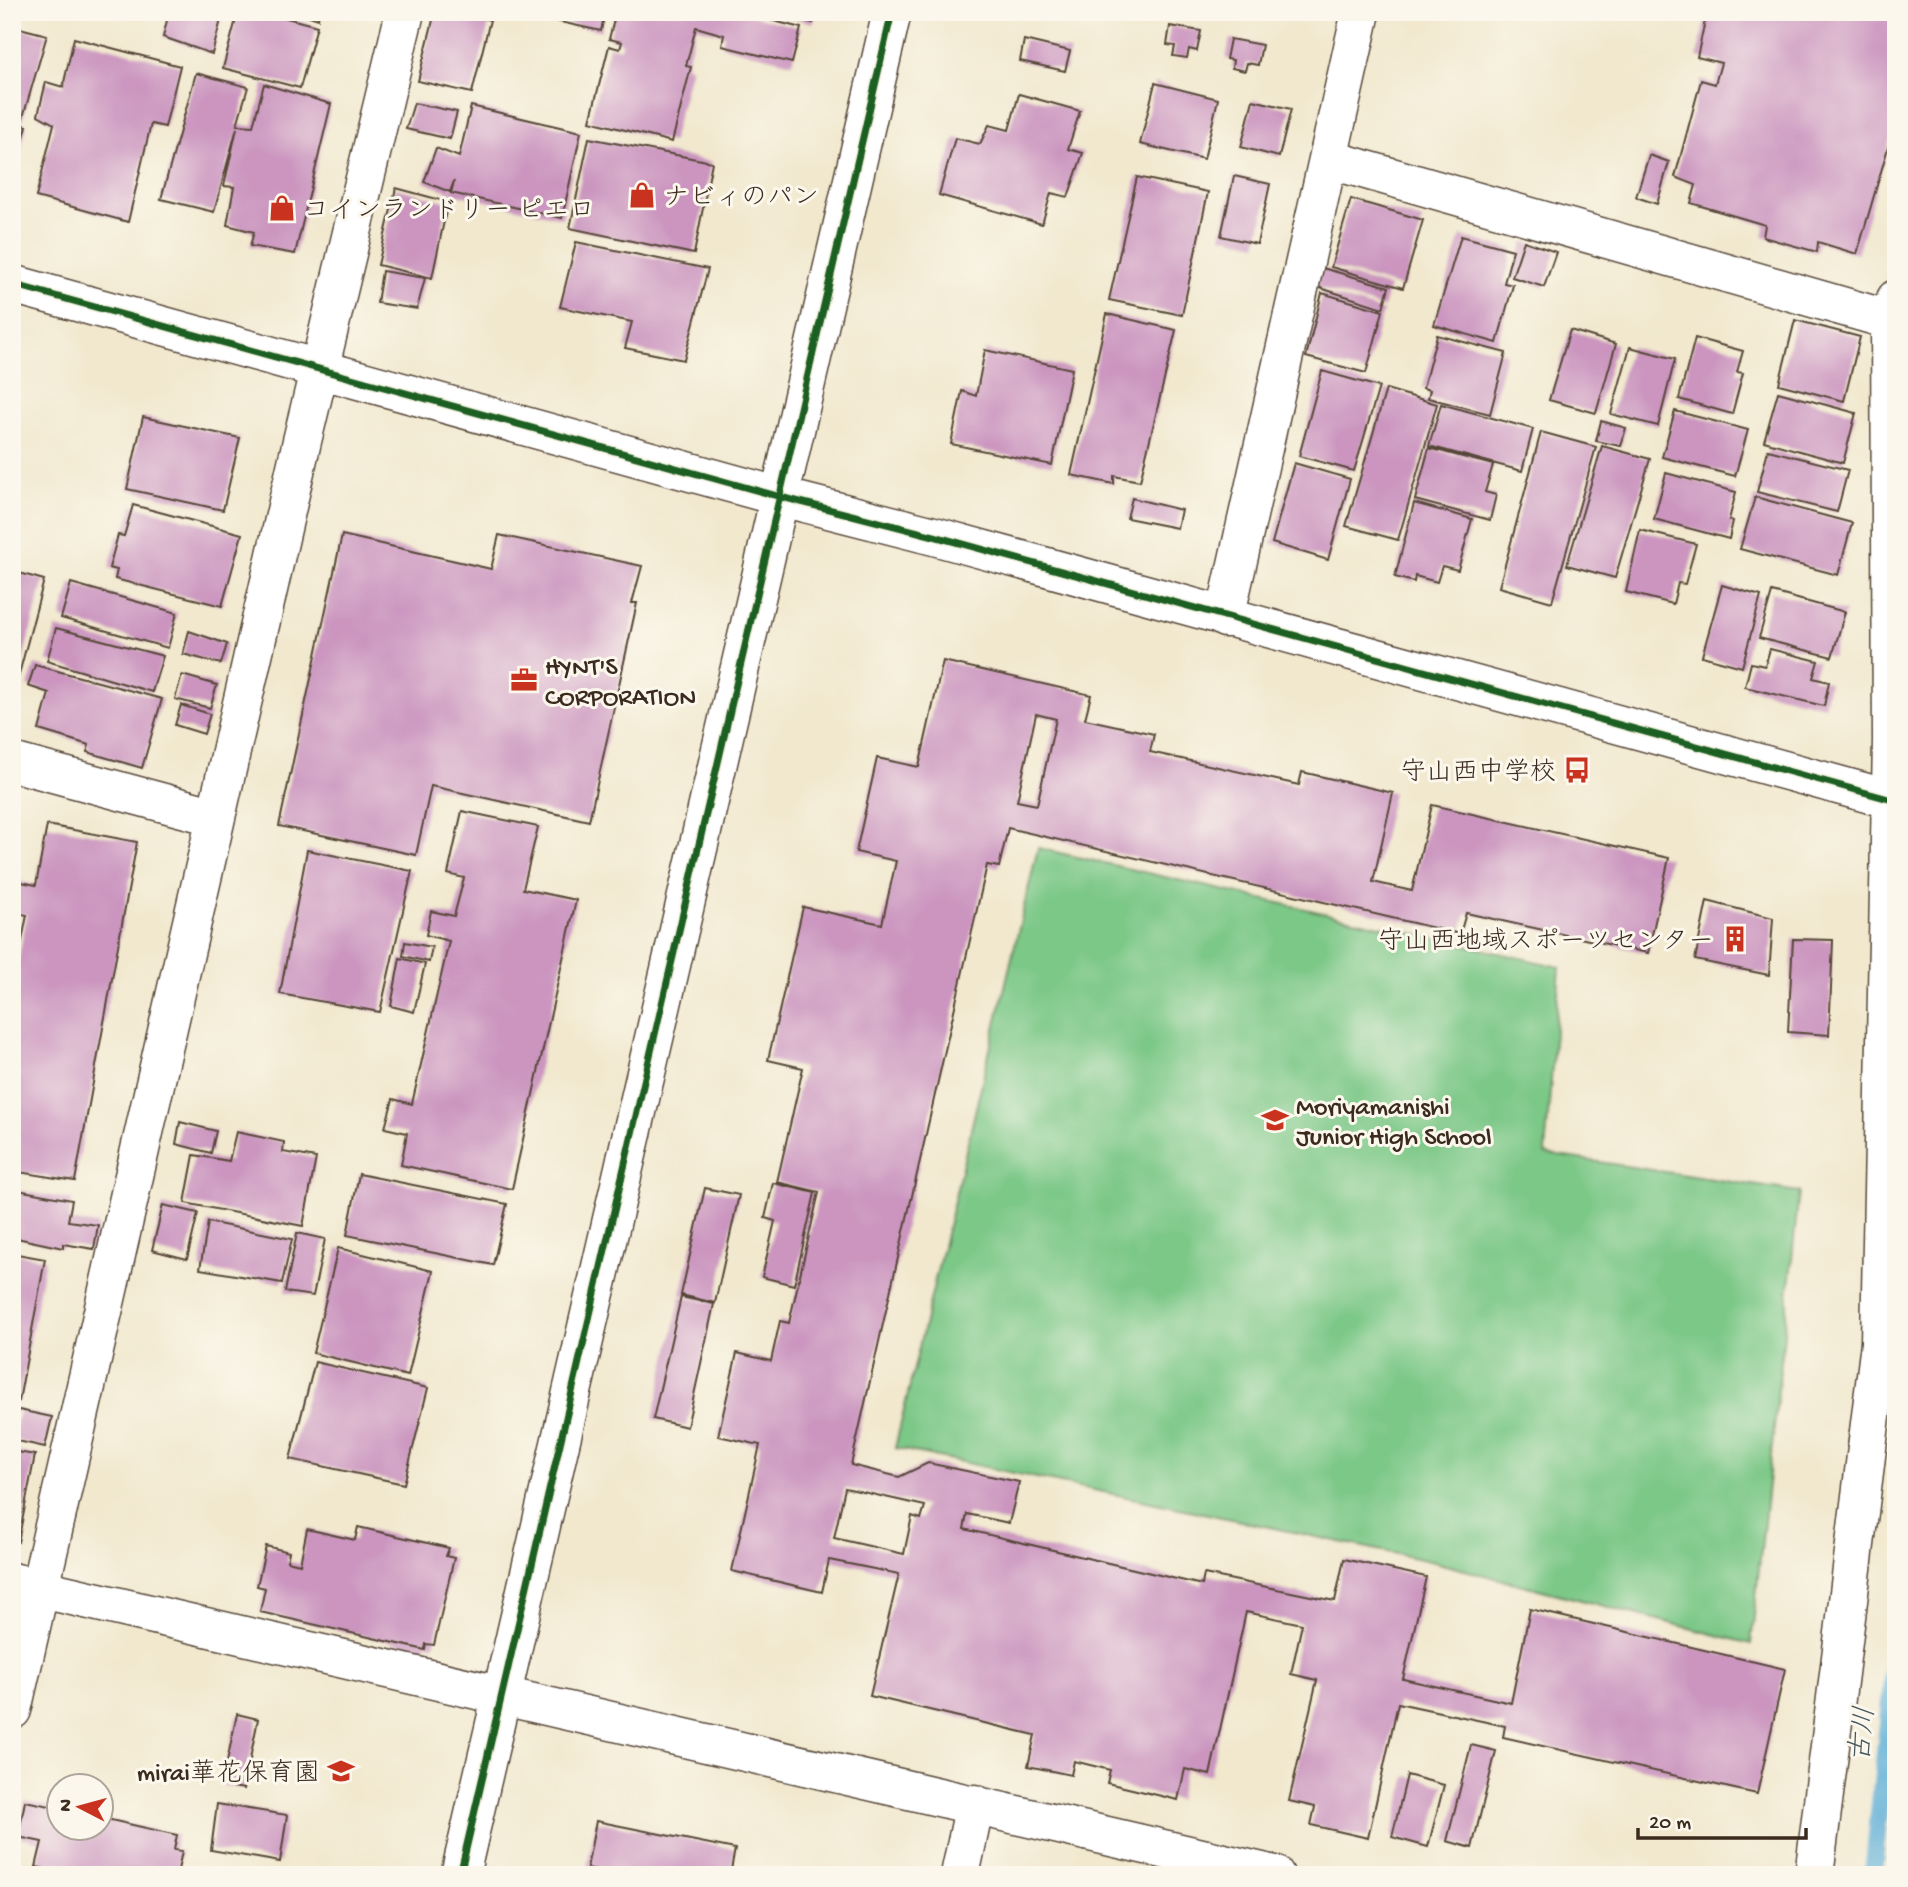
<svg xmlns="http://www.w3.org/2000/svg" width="1908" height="1887" font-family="'Gochi Hand','Klee One',sans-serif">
<rect width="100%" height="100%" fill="#fbf7ec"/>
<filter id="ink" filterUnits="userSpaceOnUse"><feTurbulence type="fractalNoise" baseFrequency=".0143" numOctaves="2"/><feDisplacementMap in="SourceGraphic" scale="14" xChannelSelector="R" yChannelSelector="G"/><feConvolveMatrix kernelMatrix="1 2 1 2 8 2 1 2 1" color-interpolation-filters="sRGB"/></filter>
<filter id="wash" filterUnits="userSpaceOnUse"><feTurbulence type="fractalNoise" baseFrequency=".00686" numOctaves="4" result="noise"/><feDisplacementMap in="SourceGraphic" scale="28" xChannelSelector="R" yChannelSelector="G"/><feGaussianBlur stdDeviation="1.57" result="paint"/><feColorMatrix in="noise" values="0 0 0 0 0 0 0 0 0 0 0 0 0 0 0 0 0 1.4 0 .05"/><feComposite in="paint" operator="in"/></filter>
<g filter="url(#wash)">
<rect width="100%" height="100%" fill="#f1e8ce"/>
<path fill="#7bc887" stroke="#5b7952" stroke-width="2" d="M 1038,848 L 1560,967 L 1545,1154 L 1799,1192 L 1751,1644 L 1430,1561 L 895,1448 Z"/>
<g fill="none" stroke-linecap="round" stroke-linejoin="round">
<path stroke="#5badd6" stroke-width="18" d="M 1873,1875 L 1896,1641"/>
</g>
<g id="blocks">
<path fill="#cb95bf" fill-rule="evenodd" d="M 169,12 L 223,12 L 212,54 L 163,37 Z
M 238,12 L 264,12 L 317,26 L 300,88 L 223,68 Z
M 298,12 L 319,12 L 318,19 Z
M 435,12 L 462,12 L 490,20 L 472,93 L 418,81 Z
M 515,12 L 605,12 L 601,31 Z
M 616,12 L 739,12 L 801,28 L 792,63 L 722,46 L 724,35 L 696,27 L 686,66 L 691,67 L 672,142 L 590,121 L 609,46 L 620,49 L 622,42 L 609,39 Z
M 771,12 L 816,12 L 813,23 Z
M 1707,12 L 1896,12 L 1896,120 L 1857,254 L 1818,242 L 1817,252 L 1763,237 L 1765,225 L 1691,203 L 1696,185 L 1675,177 L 1701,80 L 1715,84 L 1721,63 L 1697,57 Z
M 12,26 L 47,35 L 21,124 L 27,126 L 13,176 Z
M 1170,26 L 1201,31 L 1197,51 L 1189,49 L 1187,58 L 1173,56 L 1175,46 L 1167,45 Z
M 74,38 L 180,66 L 165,127 L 151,124 L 128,222 L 36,197 L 54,124 L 38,115 L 46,82 L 63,87 Z
M 1230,39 L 1262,45 L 1258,65 L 1247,63 L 1245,71 L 1232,68 L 1233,60 L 1226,59 Z
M 1024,40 L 1070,51 L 1065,71 L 1020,61 Z
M 196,73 L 248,87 L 237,125 L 253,126 L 264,84 L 331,104 L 295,254 L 250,246 L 254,232 L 227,225 L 234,187 L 224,186 L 237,128 L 214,212 L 161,199 Z
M 1155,83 L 1218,99 L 1204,159 L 1140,144 Z
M 1019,94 L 1080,111 L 1068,149 L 1083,153 L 1068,197 L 1051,193 L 1042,224 L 939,195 L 955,138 L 980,144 L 989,125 L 1009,130 Z
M 1253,100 L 1291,109 L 1279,157 L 1241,147 Z
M 414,103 L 457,112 L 450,139 L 406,129 Z
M 471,106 L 581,132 L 562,218 L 451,193 L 454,181 L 450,192 L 424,182 L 436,148 L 459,157 Z
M 589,138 L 712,162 L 694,254 L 570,228 Z
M 1649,155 L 1669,162 L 1657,204 L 1636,197 Z
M 1234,176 L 1270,184 L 1257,244 L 1221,236 Z
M 1137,177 L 1208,192 L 1182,315 L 1109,300 Z
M 396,188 L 448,202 L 432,278 L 378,265 Z
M 1351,199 L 1423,220 L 1403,288 L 1331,267 Z
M 1461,236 L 1513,250 L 1504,283 L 1513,285 L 1497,343 L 1434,325 Z
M 1524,241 L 1556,252 L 1544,287 L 1512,277 Z
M 576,242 L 708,269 L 684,360 L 625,348 L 632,322 L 560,307 Z
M 1319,267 L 1389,287 L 1383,308 L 1314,286 Z
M 382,271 L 425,278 L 417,309 L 377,303 Z
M 1322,293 L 1383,311 L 1366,373 L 1306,357 Z
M 1107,314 L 1176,330 L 1140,481 L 1114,476 L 1114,484 L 1071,475 Z
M 1795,320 L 1860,337 L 1844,401 L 1779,384 Z
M 1570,330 L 1616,344 L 1596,413 L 1549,400 Z
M 1437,335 L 1506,353 L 1490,414 L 1428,398 L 1430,390 L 1423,388 Z
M 1695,338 L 1743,351 L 1737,372 L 1743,373 L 1732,414 L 1679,399 Z
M 1630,347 L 1675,359 L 1658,426 L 1611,414 Z
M 985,350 L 1072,369 L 1052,465 L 951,444 L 962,391 L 976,396 Z
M 1322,371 L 1379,387 L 1354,471 L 1299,456 Z
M 1386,389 L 1437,404 L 1398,540 L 1346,526 Z
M 1778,392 L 1856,413 L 1843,463 L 1764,441 Z
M 1441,404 L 1533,429 L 1522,471 L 1429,446 Z
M 1675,411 L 1748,430 L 1735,476 L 1662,457 Z
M 143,417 L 240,438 L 223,510 L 127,489 Z
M 1601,421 L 1626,428 L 1621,446 L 1596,441 Z
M 1541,432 L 1596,447 L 1552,602 L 1499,587 Z
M 1602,446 L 1650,459 L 1615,578 L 1567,565 Z
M 1429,448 L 1493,465 L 1485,492 L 1496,495 L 1490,520 L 1415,500 Z
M 1768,450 L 1848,470 L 1837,512 L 1757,492 Z
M 1294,463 L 1350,479 L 1328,560 L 1272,543 Z
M 1666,473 L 1736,492 L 1729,520 L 1733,521 L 1729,539 L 1654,519 Z
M 1755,497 L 1852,523 L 1838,575 L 1740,549 Z
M 1132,498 L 1181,510 L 1177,528 L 1127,518 Z
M 1414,503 L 1472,519 L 1458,570 L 1442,566 L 1437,582 L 1415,576 L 1414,582 L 1395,577 Z
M 133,505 L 242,534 L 222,606 L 115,579 L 117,570 L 109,568 L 118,535 L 124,536 Z
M 1640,530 L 1696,544 L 1685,584 L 1678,583 L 1673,604 L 1626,592 Z
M 342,535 L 491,569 L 499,535 L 642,566 L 632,603 L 637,603 L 589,821 L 431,786 L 416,855 L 279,826 Z
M 12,571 L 44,580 L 13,697 L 12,697 Z
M 71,583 L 177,613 L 168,648 L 61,618 Z
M 1722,585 L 1761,596 L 1742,667 L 1702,656 Z
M 1772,592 L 1845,612 L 1832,657 L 1759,638 Z
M 56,628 L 163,656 L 152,692 L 47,661 Z
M 189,631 L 227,644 L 221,664 L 183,654 Z
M 1770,649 L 1818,661 L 1813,678 L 1829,682 L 1824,706 L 1745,687 L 1751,663 L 1765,666 Z
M 943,661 L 1091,695 L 1085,719 L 1154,734 L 1150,752 L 1299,785 L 1302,772 L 1393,793 L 1373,882 L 1412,891 L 1432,805 L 1669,858 L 1648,953 L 1466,913 L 1460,934 L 1008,828 L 999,867 L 987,865 L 851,1465 L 899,1477 L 928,1463 L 1019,1482 L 1009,1523 L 967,1514 L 964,1529 L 1202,1585 L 1204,1574 L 1335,1601 L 1344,1559 L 1426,1577 L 1403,1679 L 1511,1703 L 1530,1609 L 1785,1669 L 1757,1794 L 1503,1737 L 1505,1726 L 1398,1703 L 1368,1838 L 1311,1825 L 1315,1807 L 1289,1801 L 1317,1680 L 1291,1674 L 1302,1624 L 1246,1612 L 1210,1775 L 1185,1769 L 1178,1800 L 1107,1783 L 1110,1770 L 1074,1761 L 1071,1775 L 1028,1766 L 1035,1735 L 870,1696 L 899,1574 L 829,1560 L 822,1592 L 732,1571 L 760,1445 L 718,1436 L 737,1353 L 771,1361 L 780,1321 L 789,1323 L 819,1192 L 777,1182 L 803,1068 L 768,1060 L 803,907 L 882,924 L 896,861 L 856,852 L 877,758 L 919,767 ZM 1036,714 L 1056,719 L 1037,805 L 1017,801 ZM 845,1488 L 925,1506 L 921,1519 L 912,1516 L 904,1554 L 834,1538 Z
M 35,665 L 162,699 L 142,768 L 87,752 L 89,745 L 39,730 L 49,693 L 28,686 Z
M 182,675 L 217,685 L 210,708 L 175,699 Z
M 181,705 L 210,714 L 204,734 L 175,725 Z
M 462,811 L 538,827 L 523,889 L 576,900 L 512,1189 L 401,1165 L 407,1133 L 385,1128 L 393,1099 L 412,1104 L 449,941 L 426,935 L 431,911 L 454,916 L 464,878 L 448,874 Z
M 47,825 L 137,842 L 75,1181 L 12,1171 L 12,991 L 27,915 L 12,912 L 12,880 L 36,885 Z
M 307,850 L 412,871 L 380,1012 L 280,994 Z
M 1707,901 L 1773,918 L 1769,975 L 1695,960 Z
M 1793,939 L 1833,940 L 1829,1035 L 1788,1032 Z
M 405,942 L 432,947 L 429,962 L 403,956 Z
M 400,958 L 425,964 L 414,1012 L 391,1006 Z
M 180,1122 L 216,1131 L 211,1153 L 176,1144 Z
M 236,1132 L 284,1142 L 283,1152 L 316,1158 L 303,1226 L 185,1203 L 194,1155 L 229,1161 Z
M 359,1174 L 507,1204 L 493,1265 L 347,1235 Z
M 773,1183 L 815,1193 L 794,1285 L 762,1277 L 775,1221 L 765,1218 Z
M 705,1188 L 739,1195 L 715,1303 L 681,1295 Z
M 12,1189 L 72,1200 L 68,1221 L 98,1225 L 94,1249 L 63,1244 L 63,1248 L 12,1237 L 17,1224 L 12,1224 Z
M 163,1205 L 198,1213 L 187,1259 L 152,1250 Z
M 208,1222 L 292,1239 L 282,1283 L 200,1269 Z
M 297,1233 L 325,1239 L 313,1296 L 285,1292 Z
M 338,1248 L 433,1271 L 408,1376 L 313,1353 Z
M 12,1253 L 45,1259 L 19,1401 L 12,1400 Z
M 681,1297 L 714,1304 L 687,1427 L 653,1419 Z
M 315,1362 L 428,1388 L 404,1484 L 290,1459 Z
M 19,1410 L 52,1417 L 45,1447 L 13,1440 Z
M 12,1451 L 35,1455 L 18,1542 L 12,1541 Z
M 358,1527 L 449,1548 L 446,1556 L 454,1558 L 434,1645 L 426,1644 L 425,1650 L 260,1612 L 265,1588 L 257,1586 L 266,1546 L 289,1552 L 287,1561 L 300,1564 L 307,1529 L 355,1540 Z
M 237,1714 L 258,1719 L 244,1789 L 222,1785 Z
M 1471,1745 L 1496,1751 L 1472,1848 L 1447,1841 Z
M 1407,1775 L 1444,1785 L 1428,1847 L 1392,1837 Z
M 25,1801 L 60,1808 L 60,1828 L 102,1828 L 102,1818 L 177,1835 L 174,1850 L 182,1851 L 177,1875 L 73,1875 L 36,1867 L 42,1842 L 18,1837 Z
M 217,1804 L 287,1815 L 280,1862 L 211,1850 Z
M 596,1821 L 735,1849 L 730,1875 L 595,1875 L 597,1870 L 587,1868 Z"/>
</g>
</g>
<g filter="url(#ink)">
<use href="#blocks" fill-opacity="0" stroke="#564638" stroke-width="2"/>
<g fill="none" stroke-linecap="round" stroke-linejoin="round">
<g stroke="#564638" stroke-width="41">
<path id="minor" d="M 1328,159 L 1890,320
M 1225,618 L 1361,12
M 12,762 L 216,817
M 12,1582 L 1275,1875
M 12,1710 L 302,441 L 405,12
M 960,1875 L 975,1804
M 1814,1875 L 1880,1343 L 1892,740 L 1890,320 L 1896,299"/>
</g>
<g stroke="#564638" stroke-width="41">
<path id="tertiary" d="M 12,284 L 781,497 L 934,536 L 1896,801
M 460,1875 L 892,12"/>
</g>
<use href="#minor" stroke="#fff" stroke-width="38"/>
<use href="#tertiary" stroke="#fff" stroke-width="38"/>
<g stroke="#fbf7ec" stroke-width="11">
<path id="cycleway" d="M 12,284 L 781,497 L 934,536 L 1896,801
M 460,1875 L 892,12"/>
</g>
<use href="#cycleway" stroke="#1b5e20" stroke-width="7"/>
</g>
</g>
<defs>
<g id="shop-bare" transform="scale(2.1)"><path d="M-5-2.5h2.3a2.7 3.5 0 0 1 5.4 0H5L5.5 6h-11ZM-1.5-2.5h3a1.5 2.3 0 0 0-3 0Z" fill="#c8321e" stroke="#fbf7ec" stroke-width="2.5" paint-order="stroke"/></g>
<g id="office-bare" transform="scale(2.1)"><path d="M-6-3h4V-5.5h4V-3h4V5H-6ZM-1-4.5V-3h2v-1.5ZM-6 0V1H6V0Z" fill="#c8321e" stroke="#fbf7ec" stroke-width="2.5" paint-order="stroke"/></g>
<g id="bus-bare" transform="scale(2.1)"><path d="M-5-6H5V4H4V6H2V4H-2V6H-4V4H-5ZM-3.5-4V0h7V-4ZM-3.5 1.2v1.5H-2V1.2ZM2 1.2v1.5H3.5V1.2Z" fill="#c8321e" stroke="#fbf7ec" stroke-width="2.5" paint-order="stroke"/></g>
<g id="building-bare" transform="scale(2.1)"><path d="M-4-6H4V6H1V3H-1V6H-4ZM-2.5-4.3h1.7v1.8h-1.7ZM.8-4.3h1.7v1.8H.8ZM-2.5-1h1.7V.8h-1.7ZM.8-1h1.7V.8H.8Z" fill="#c8321e" stroke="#fbf7ec" stroke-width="2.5" paint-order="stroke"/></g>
<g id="school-bare" transform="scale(2.1)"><path d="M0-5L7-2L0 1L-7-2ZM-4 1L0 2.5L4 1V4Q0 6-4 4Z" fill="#c8321e" stroke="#fbf7ec" stroke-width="2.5" paint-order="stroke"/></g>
</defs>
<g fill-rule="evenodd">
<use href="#shop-bare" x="642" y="195"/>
<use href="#shop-bare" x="282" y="208"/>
<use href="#office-bare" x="524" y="680"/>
<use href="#bus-bare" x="1577" y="770"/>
<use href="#building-bare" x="1735" y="939"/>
<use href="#school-bare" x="1275" y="1120"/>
<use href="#school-bare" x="341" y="1771"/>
</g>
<g text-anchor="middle" stroke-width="6" stroke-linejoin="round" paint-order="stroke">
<g font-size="26" fill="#3b2a1e" stroke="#fbf7ec" text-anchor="start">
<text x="663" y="204">ナビィのパン</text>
<text x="303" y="217">コインランドリー ピエロ</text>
<text x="545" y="674">HYNT'S<tspan x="545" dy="30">CORPORATION</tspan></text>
<text x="1556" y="779" text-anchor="end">守山西中学校</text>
<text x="1714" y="948" text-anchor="end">守山西地域スポーツセンター</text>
<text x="1296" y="1114">Moriyamanishi<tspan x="1296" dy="30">Junior High School</tspan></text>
<text x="320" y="1780" text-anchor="end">mirai華花保育園</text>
</g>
<g font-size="28" font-style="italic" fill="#46585e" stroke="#fbf7ec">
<text transform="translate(1860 1734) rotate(-84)" y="10">古川</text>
</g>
</g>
<rect width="1908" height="1887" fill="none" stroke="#fbf7ec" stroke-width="42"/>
<g transform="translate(80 1807) rotate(276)"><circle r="33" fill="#fbf7ec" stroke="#aea59a" stroke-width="2"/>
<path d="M0-5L12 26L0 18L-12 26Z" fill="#c8321e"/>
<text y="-10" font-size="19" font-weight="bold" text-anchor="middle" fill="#3b2a1e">N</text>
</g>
<path d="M1638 1828v10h168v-10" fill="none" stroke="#3b2a1e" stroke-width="3.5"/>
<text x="1649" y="1828" font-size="21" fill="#3b2a1e" stroke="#fbf7ec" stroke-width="5" paint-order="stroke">20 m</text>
</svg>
